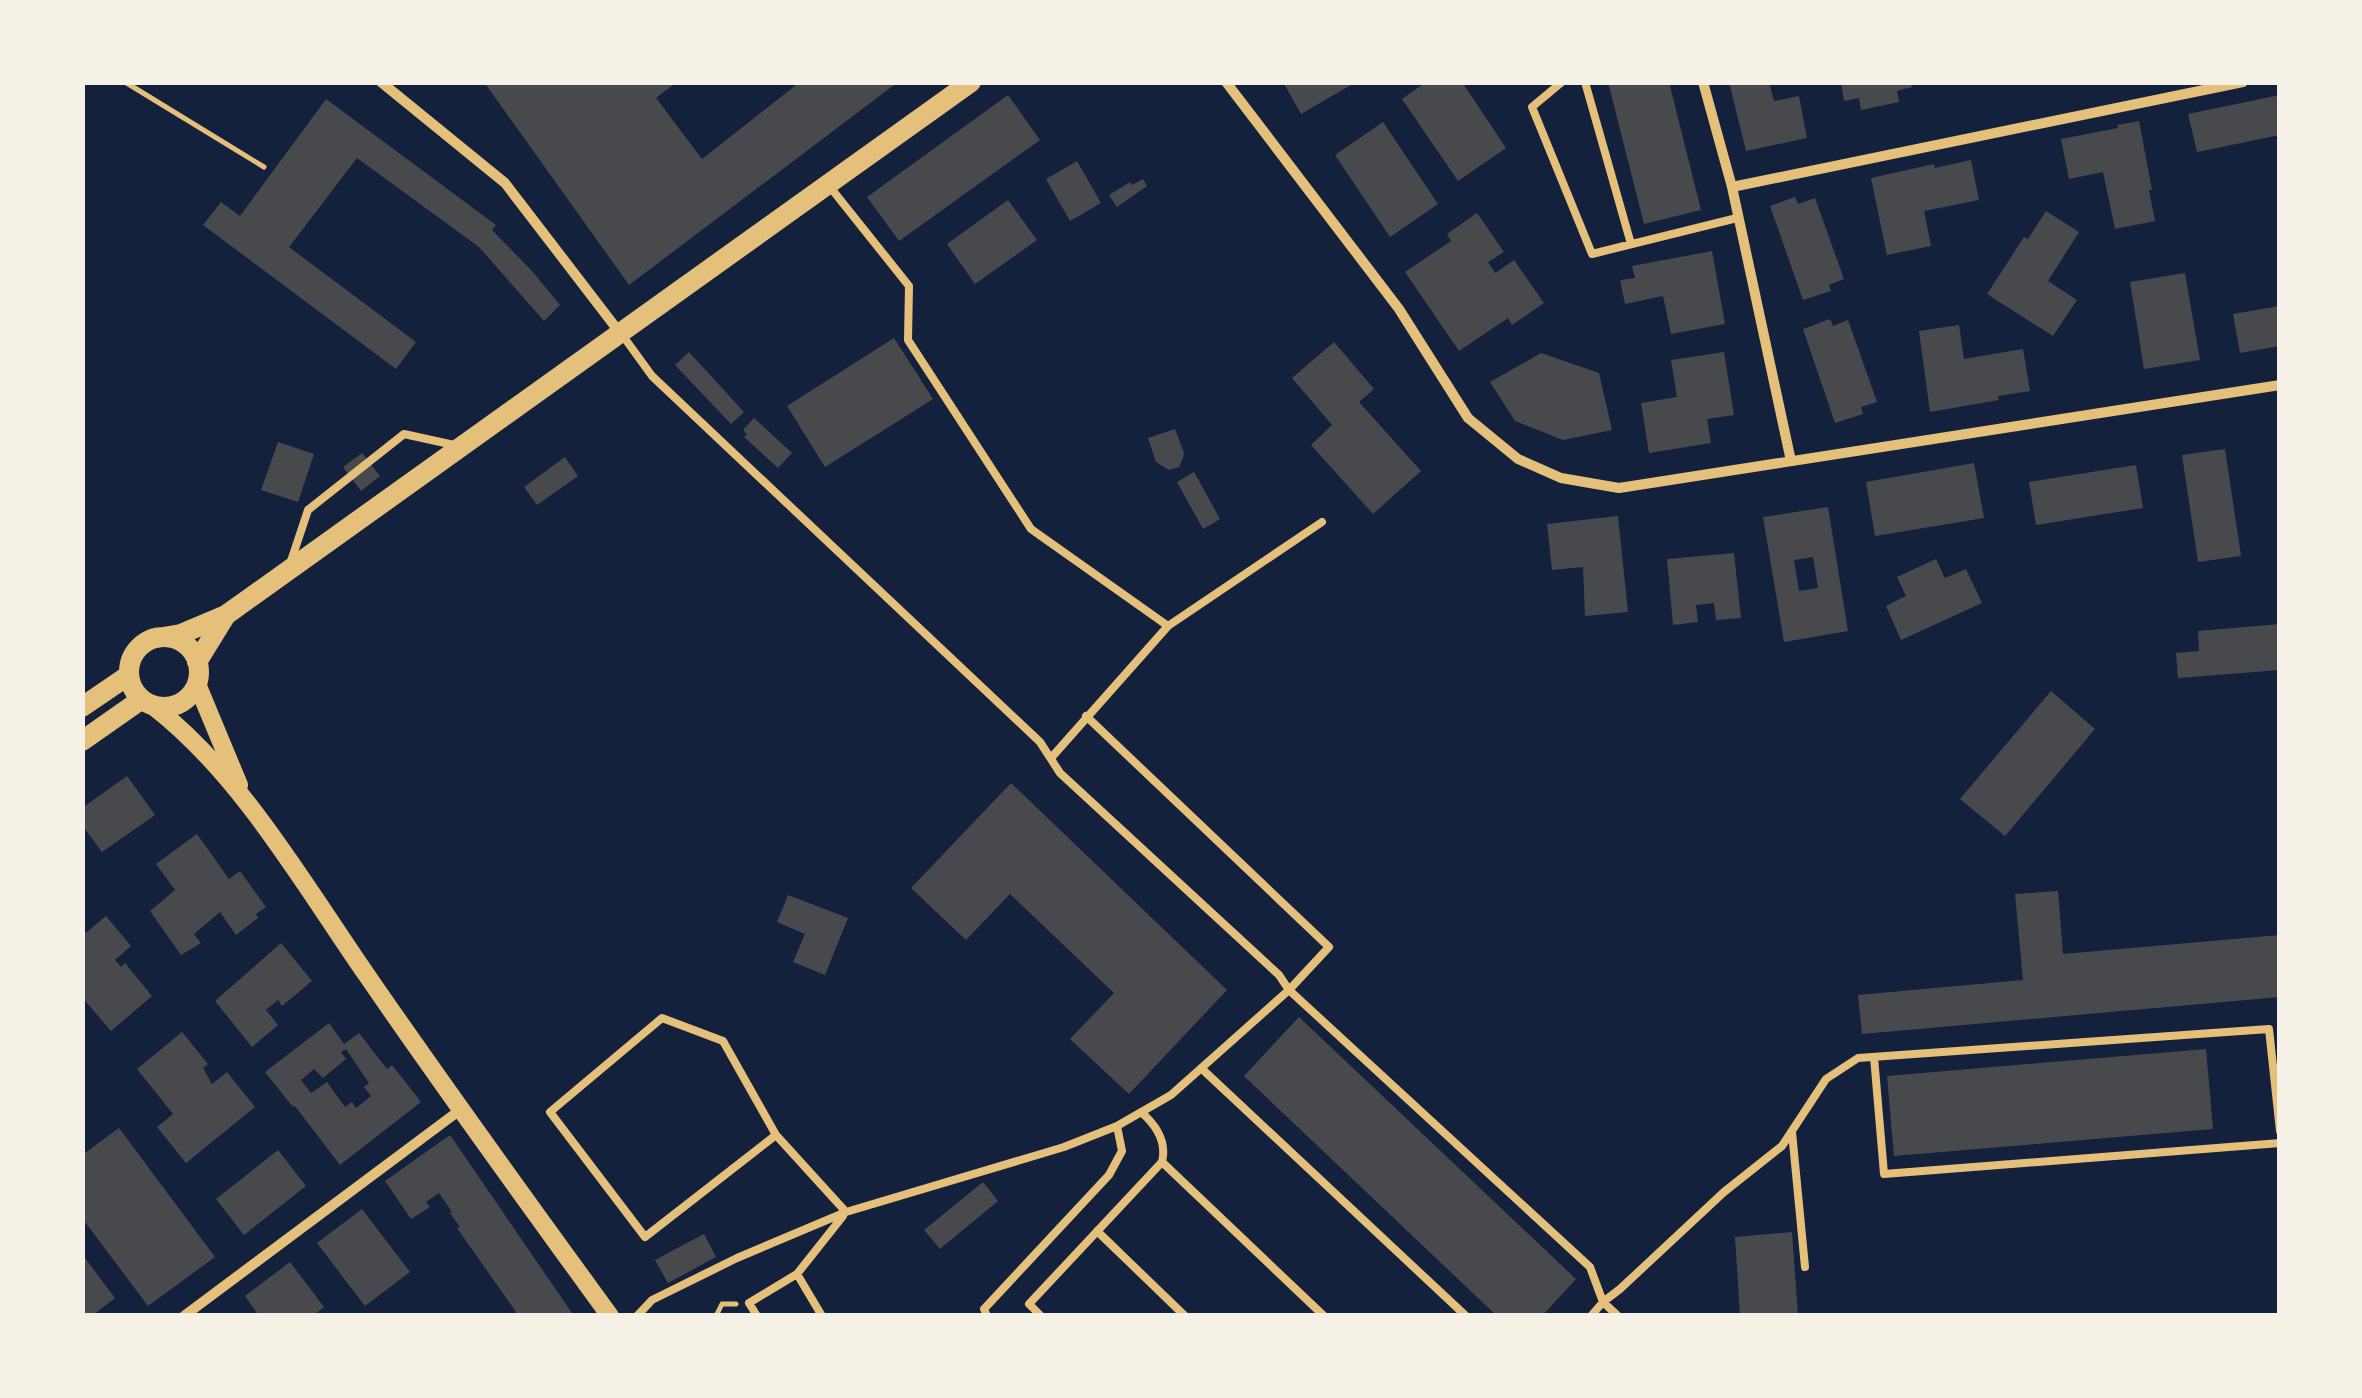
<svg xmlns="http://www.w3.org/2000/svg" width="2362" height="1398" font-family="'DM Sans',sans-serif">
<rect width="100%" height="100%" fill="#14213d"/>
<path fill="#48494c" fill-rule="evenodd" d="M 484,82 L 677,82 L 656,98 L 702,159 L 800,82 L 898,82 L 629,285 Z
M 1283,82 L 1356,82 L 1301,114 Z
M 1426,82 L 1462,82 L 1506,148 L 1458,181 L 1402,99 Z
M 1608,82 L 1669,82 L 1701,210 L 1644,224 Z
M 1729,82 L 1769,82 L 1774,101 L 1799,96 L 1807,138 L 1746,151 Z
M 1841,82 L 1911,82 L 1912,87 L 1897,91 L 1899,102 L 1861,110 L 1859,98 L 1844,101 Z
M 1008,95 L 1040,140 L 899,241 L 867,197 Z
M 2280,95 L 2280,135 L 2197,152 L 2188,114 Z
M 326,99 L 496,225 L 492,230 L 532,271 L 560,305 L 544,321 L 479,247 L 357,158 L 289,247 L 416,342 L 396,369 L 203,225 L 221,202 L 240,216 Z
M 2139,121 L 2152,190 L 2149,190 L 2155,221 L 2115,229 L 2103,172 L 2069,179 L 2061,139 L 2118,128 L 2117,125 Z
M 1383,122 L 1438,204 L 1390,237 L 1335,155 Z
M 1971,160 L 1979,200 L 1924,211 L 1931,246 L 1887,255 L 1871,178 L 1934,164 L 1935,168 Z
M 1077,161 L 1101,203 L 1070,221 L 1046,179 Z
M 1143,179 L 1147,186 L 1117,207 L 1109,195 L 1130,182 L 1132,185 Z
M 1795,197 L 1798,204 L 1815,198 L 1844,279 L 1829,285 L 1831,291 L 1803,300 L 1770,206 Z
M 1008,200 L 1037,240 L 975,284 L 947,244 Z
M 2046,211 L 2079,232 L 2048,281 L 2077,300 L 2053,336 L 1987,294 L 2024,237 L 2028,239 Z
M 1477,213 L 1504,252 L 1488,262 L 1495,273 L 1514,260 L 1544,303 L 1512,325 L 1508,318 L 1459,351 L 1405,272 L 1451,241 L 1447,234 Z
M 1712,251 L 1725,324 L 1671,334 L 1663,296 L 1625,304 L 1620,280 L 1635,278 L 1632,266 Z
M 2185,273 L 2200,360 L 2144,369 L 2130,282 Z
M 2280,306 L 2280,346 L 2240,353 L 2233,314 Z
M 1830,319 L 1833,326 L 1848,320 L 1877,402 L 1861,407 L 1863,414 L 1835,423 L 1803,329 Z
M 1959,325 L 1964,359 L 2023,349 L 2030,391 L 1998,396 L 1999,400 L 1930,412 L 1919,331 Z
M 894,338 L 933,399 L 825,467 L 787,406 Z
M 1334,342 L 1374,389 L 1359,402 L 1421,471 L 1373,514 L 1311,445 L 1332,425 L 1292,378 Z
M 689,352 L 744,412 L 731,424 L 675,365 Z
M 1724,352 L 1734,415 L 1707,419 L 1711,443 L 1649,453 L 1641,403 L 1677,397 L 1671,360 Z
M 1541,353 L 1599,373 L 1612,430 L 1563,440 L 1515,421 L 1490,382 Z
M 754,418 L 792,453 L 778,468 L 744,437 L 747,434 L 743,430 Z
M 1175,429 L 1184,453 L 1183,458 L 1179,467 L 1169,470 L 1156,462 L 1148,438 Z
M 278,442 L 314,454 L 298,502 L 261,490 Z
M 2225,449 L 2241,556 L 2198,562 L 2182,455 Z
M 362,453 L 380,476 L 361,491 L 343,467 Z
M 565,457 L 578,476 L 537,505 L 524,487 Z
M 1974,463 L 1984,518 L 1875,536 L 1866,482 Z
M 2136,465 L 2143,508 L 2036,525 L 2029,482 Z
M 1194,472 L 1220,519 L 1203,529 L 1177,482 Z
M 1828,507 L 1848,631 L 1784,642 L 1763,517 ZM 1813,557 L 1818,588 L 1799,591 L 1794,560 Z
M 1618,516 L 1628,612 L 1585,616 L 1583,567 L 1552,570 L 1547,524 Z
M 1734,553 L 1741,618 L 1716,620 L 1714,603 L 1696,605 L 1698,622 L 1673,625 L 1667,559 Z
M 1936,559 L 1945,578 L 1966,569 L 1982,603 L 1901,640 L 1886,606 L 1906,596 L 1897,577 Z
M 2280,624 L 2280,670 L 2178,678 L 2176,653 L 2199,651 L 2198,631 Z
M 2051,691 L 2095,729 L 2005,836 L 1960,799 Z
M 127,776 L 155,815 L 102,852 L 82,825 L 82,808 Z
M 1011,783 L 1227,990 L 1129,1094 L 1070,1039 L 1114,993 L 1010,894 L 966,940 L 911,888 Z
M 197,834 L 229,879 L 240,871 L 266,907 L 256,914 L 258,918 L 236,935 L 220,912 L 194,934 L 201,943 L 181,955 L 150,911 L 175,890 L 156,864 Z
M 2058,891 L 2063,954 L 2280,935 L 2280,997 L 1862,1034 L 1858,995 L 2023,980 L 2015,894 Z
M 788,895 L 848,918 L 825,975 L 793,962 L 805,934 L 777,922 Z
M 106,916 L 131,946 L 115,960 L 121,967 L 125,963 L 152,996 L 111,1031 L 82,997 L 82,936 Z
M 281,943 L 312,981 L 282,1006 L 278,1000 L 266,1010 L 278,1025 L 252,1047 L 215,1001 Z
M 1299,1017 L 1576,1279 L 1542,1316 L 1497,1316 L 1244,1076 Z
M 329,1023 L 344,1044 L 359,1033 L 387,1069 L 392,1065 L 421,1102 L 340,1165 L 295,1106 L 293,1107 L 265,1072 ZM 346,1049 L 369,1083 L 364,1087 L 371,1096 L 356,1108 L 352,1102 L 345,1107 L 327,1082 L 311,1093 L 301,1080 L 314,1069 L 323,1078 L 346,1059 L 341,1052 Z
M 182,1032 L 208,1064 L 203,1068 L 212,1084 L 227,1072 L 255,1107 L 186,1163 L 157,1127 L 173,1114 L 137,1069 Z
M 2206,1049 L 2213,1129 L 1894,1156 L 1887,1076 Z
M 119,1128 L 215,1257 L 148,1306 L 82,1218 L 82,1155 Z
M 450,1135 L 574,1316 L 511,1316 L 516,1312 L 457,1228 L 460,1227 L 450,1213 L 452,1212 L 439,1193 L 426,1202 L 430,1207 L 411,1219 L 385,1181 Z
M 278,1150 L 306,1186 L 244,1235 L 216,1199 Z
M 983,1182 L 998,1201 L 940,1249 L 924,1230 Z
M 362,1209 L 410,1272 L 365,1306 L 317,1243 Z
M 1792,1232 L 1798,1315 L 1740,1316 L 1735,1237 Z
M 704,1234 L 716,1257 L 668,1283 L 655,1260 Z
M 82,1254 L 115,1298 L 92,1316 L 82,1316 Z
M 290,1262 L 324,1307 L 313,1316 L 259,1316 L 245,1296 Z"/>
<g fill="none" stroke-linecap="round" stroke-linejoin="round">
<path stroke="#e5c07b" stroke-width="5" d="M 125,82 L 264,167
M 716,1316 L 722,1304 L 736,1304"/>
<path stroke="#e5c07b" stroke-width="8" d="M 1562,82 L 1532,107 L 1592,254 L 1737,218
M 1585,82 L 1631,244
M 830,187 L 909,286 L 908,340 L 1031,529 L 1168,626 L 1051,758
M 623,336 L 652,376 L 1040,742 L 1060,773 L 1279,975 L 1289,990 L 1171,1095 L 1117,1126 L 1064,1147 L 846,1212 L 776,1135 L 645,1237 L 550,1112 L 662,1018 L 723,1041 L 776,1135
M 290,564 L 308,510 L 404,434 L 454,445
M 1168,626 L 1322,522
M 1086,716 L 1329,947 L 1289,990 L 1590,1267 L 1603,1302 L 1620,1289 L 1724,1192 L 1782,1146 L 1826,1079 L 1858,1058 L 2269,1029 L 2280,1131
M 1874,1057 L 1884,1174 L 2280,1143
M 1201,1068 L 1466,1316
M 1141,1112 C 1156,1125 1167,1142 1162,1162
M 1792,1132 L 1805,1267
M 1097,1231 L 1185,1316
M 797,1274 L 822,1316
M 637,1316 L 652,1300 L 737,1258 L 846,1212
M 757,1316 L 749,1303 L 797,1274 L 843,1216
M 987,1316 L 984,1309 L 1109,1175 L 1122,1151 L 1117,1126
M 1041,1316 L 1029,1304 L 1162,1162 L 1324,1316
M 1591,1316 L 1603,1302 L 1618,1316"/>
<path stroke="#e5c07b" stroke-width="10" d="M 381,82 L 505,183 L 620,333
M 1226,82 L 1399,309 L 1468,418 L 1518,459 L 1561,478 L 1619,488 L 2280,385
M 1703,82 L 1732,187 L 1791,461
M 1732,187 L 2243,82
M 184,1316 L 460,1110"/>
<path stroke="#e5c07b" stroke-width="18" d="M 197,684 L 239,785
M 153,706 C 240,773 303,883 366,974 C 445,1089 527,1202 610,1316"/>
<path stroke="#e5c07b" stroke-width="20" d="M129 672a35 35 0 1 1 70 0a35 35 0 1 1-70 0Z
M 157,638 L 181,634 L 226,615 L 971,82
M 197,662 L 226,615
M 82,707 L 129,675
M 82,741 L 142,699"/>
</g>
<rect width="2362" height="1398" fill="none" stroke="#f6f1e7" stroke-width="170"/>
</svg>
